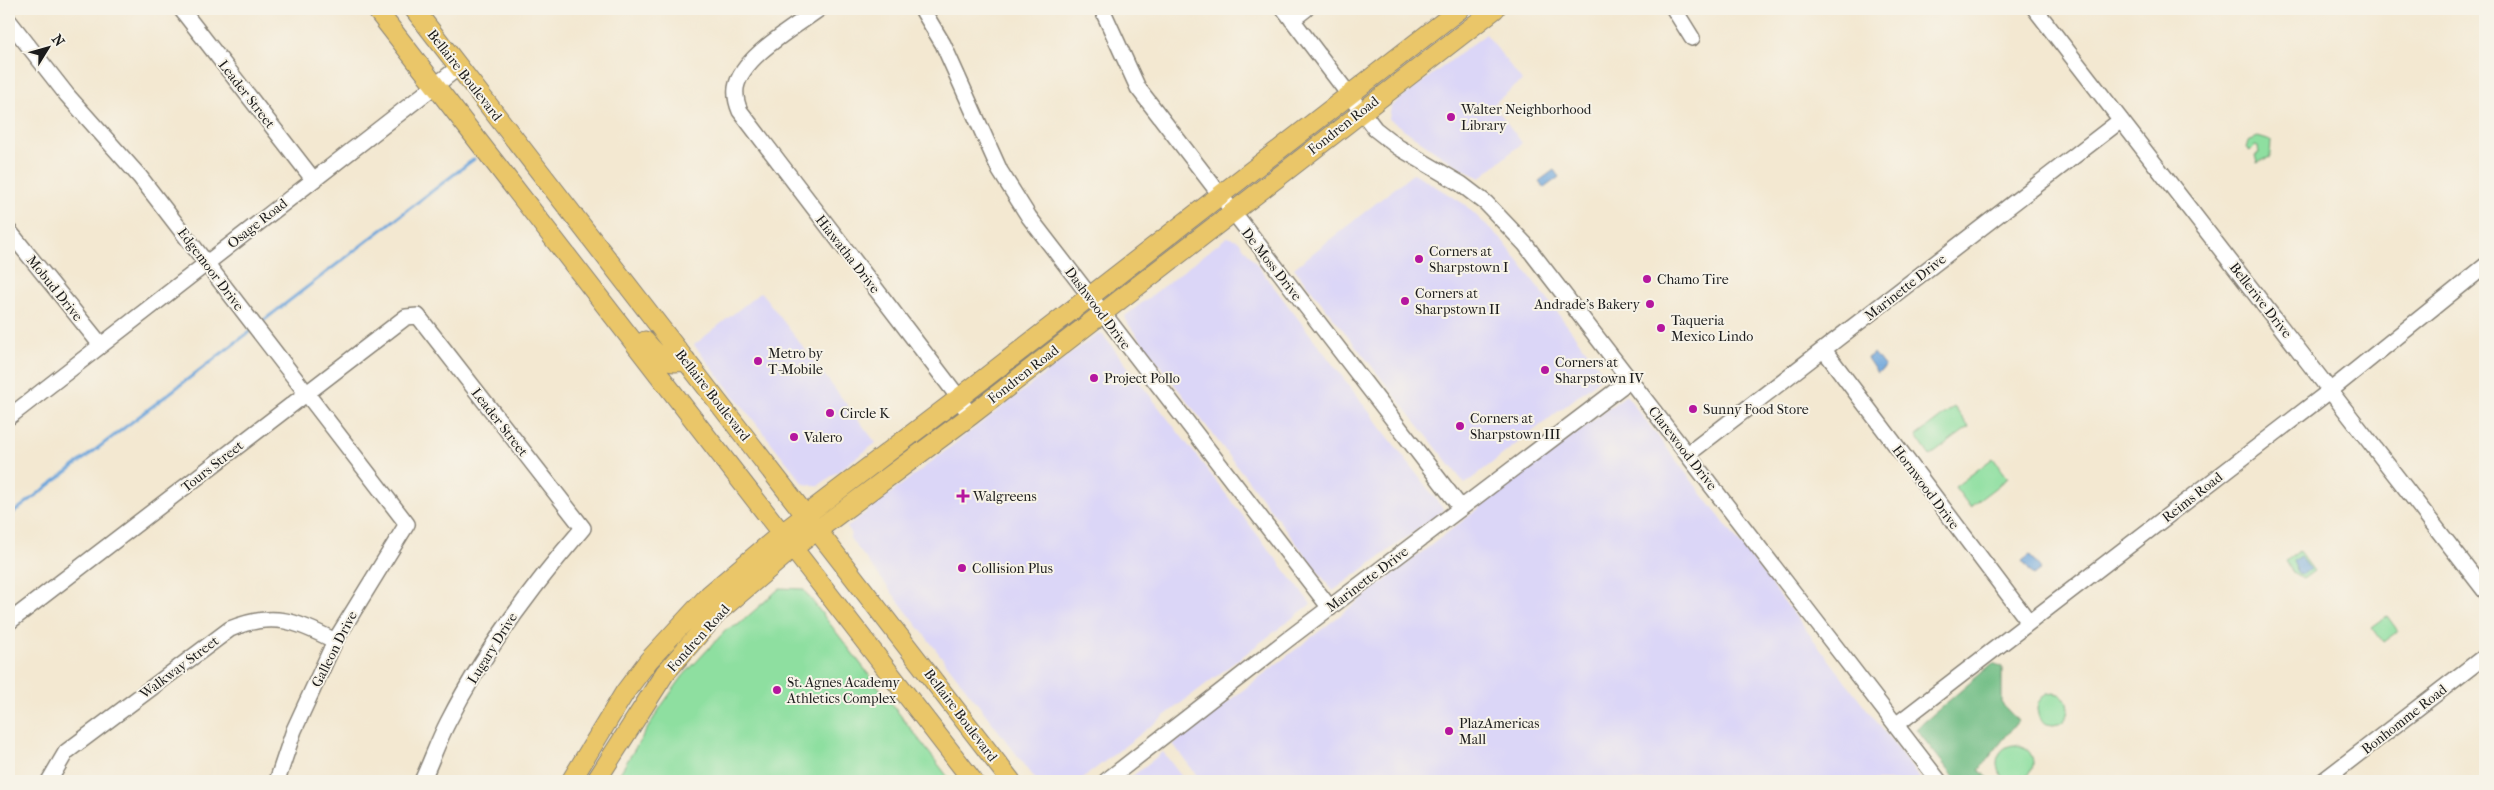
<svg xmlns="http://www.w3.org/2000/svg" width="2494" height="790" font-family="'IM FELL French Canon',serif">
<rect width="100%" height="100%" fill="#f7f3e8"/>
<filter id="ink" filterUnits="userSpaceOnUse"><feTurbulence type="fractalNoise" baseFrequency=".02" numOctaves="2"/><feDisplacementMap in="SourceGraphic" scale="10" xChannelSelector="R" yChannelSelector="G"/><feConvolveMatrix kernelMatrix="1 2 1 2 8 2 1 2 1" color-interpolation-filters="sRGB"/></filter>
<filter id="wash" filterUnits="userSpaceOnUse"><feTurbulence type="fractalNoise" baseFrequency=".0096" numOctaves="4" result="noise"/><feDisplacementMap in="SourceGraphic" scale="20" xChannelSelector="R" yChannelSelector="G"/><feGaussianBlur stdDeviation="1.12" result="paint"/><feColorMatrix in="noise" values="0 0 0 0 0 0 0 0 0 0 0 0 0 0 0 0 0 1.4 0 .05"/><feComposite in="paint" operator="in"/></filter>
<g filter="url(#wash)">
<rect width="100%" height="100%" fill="#f3e8d1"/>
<path fill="#dbd6f7" d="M 1486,34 L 1522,81 L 1493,104 L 1522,143 L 1480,178 L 1448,160 L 1389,119 L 1391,106 Z
M 1414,173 L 1464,204 L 1503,241 L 1605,375 L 1465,484 L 1294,268 Z
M 1227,237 L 1238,240 L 1444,510 L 1333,591 L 1125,320 L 1125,316 Z
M 761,292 L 876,443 L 818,486 L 804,484 L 694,345 Z
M 1098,333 L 1103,335 L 1311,604 L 1079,781 L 1037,781 L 850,538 L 851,532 L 847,527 Z
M 1626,395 L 1922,781 L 1201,781 L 1173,744 Z
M 1163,752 L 1185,781 L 1126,781 Z"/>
<path fill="#8edfa0" stroke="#557e5e" d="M 2258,137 L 2271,141 L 2270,157 L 2257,163 L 2255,155 L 2259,153 L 2258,147 L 2255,146 L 2250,151 L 2246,148 L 2248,141 Z
M 1954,407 L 1969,427 L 1930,456 L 1916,436 Z
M 1993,458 L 2008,478 L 1970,507 L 1955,487 Z
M 2299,551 L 2314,571 L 2303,579 L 2293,573 L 2286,561 Z
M 780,588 L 803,589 L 951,781 L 615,781 L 662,705 L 683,676 L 727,629 L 738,625 Z
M 2387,616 L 2398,631 L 2383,642 L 2372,627 Z
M2037 709a16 16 0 1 1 32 0a16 16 0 1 1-32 0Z
M1997 763a18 18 0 1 1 36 0a18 18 0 1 1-36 0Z"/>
<path fill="#72be86" stroke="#476d51" d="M 1993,663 L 2002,667 L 2002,704 L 2018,721 L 1979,770 L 1992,781 L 1957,781 L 1916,729 Z"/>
<path fill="#6ca5db" stroke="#44607c" d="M 1554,170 L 1559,177 L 1544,188 L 1539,181 Z
M 1874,353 L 1885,367 L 1877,373 L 1867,358 Z
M 2030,555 L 2041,569 L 2033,575 L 2022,561 Z
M 2300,556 L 2310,569 L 2303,574 L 2298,573 L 2293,561 Z"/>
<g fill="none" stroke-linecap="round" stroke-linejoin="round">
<path stroke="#6ca5db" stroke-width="3" d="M 259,324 L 474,159
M 9,516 L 252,330"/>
</g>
</g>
<g filter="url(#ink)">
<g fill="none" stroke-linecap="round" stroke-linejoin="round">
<g stroke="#888276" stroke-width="18">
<path id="minor" d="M 181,9 L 313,179
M 819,9 C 795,27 741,57 736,88 C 735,96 737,104 740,111 L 959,398 L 970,416
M 922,9 L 943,44 L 1000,171 L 1029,217 L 1330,608
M 1102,9 L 1138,88 L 1461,508
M 1284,9 L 1375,129 L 1398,147 L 1461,184 L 1486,203 L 1525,244 L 1939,781
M 1674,9 L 1692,38
M 2035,9 L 2485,591
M 1292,20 L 1306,9
M 9,21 L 67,95 L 140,177 L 407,524 L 335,641 L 294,730 L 277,781
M 9,231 L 101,345
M 1824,350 L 2029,622
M 9,417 L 459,67
M 1688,454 L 2121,120
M 9,622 L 406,317 L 418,316 L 583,528 C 531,588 484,651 448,722 C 438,741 431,762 422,781
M 1896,725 L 2331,390 L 2485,266
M 49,781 L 66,752 L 230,629 C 272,611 297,621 335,641
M 1106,781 L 1287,640 L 1630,380
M 2323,781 L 2485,656"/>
</g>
<g stroke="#888276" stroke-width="21">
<path id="major" d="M 376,9 L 973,781
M 414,9 L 1011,781
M 645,341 C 657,355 667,367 686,360
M 571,781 L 625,692 L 649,660 L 709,595 L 781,534 L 959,398 L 1460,9
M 596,781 L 665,673 L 718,612 L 792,549 L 970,416 L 1495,9"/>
</g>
<use href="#minor" stroke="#fff" stroke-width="15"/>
<use href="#major" stroke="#eac669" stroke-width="19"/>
</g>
</g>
<g fill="#b5179e" stroke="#f7f3e8" stroke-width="2">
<circle cx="1451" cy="117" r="5"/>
<circle cx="1419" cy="259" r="5"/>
<circle cx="1647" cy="279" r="5"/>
<circle cx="1405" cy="301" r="5"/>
<circle cx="1650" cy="304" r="5"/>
<circle cx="1661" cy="328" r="5"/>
<circle cx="758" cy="361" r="5"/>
<circle cx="1545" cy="370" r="5"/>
<circle cx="1094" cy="378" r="5"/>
<circle cx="1693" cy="409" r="5"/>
<circle cx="830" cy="413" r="5"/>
<circle cx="1460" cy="426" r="5"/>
<circle cx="794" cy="437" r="5"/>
<path d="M960.5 488.5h5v5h5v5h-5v5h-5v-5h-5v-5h5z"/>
<circle cx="962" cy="568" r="5"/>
<circle cx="777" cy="690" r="5"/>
<circle cx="1449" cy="731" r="5"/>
</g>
<g text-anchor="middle" stroke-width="4" stroke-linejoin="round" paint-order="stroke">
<g font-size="14" fill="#1c1c1c" stroke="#f7f3e8">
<text transform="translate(465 75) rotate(52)" y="5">Bellaire Boulevard</text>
<text transform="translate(247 94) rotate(52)" y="5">Leader Street</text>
<text transform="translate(1343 125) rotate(-38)" y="5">Fondren Road</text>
<text transform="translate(257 223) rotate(-38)" y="5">Osage Road</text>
<text transform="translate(848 254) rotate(52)" y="5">Hiawatha Drive</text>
<text transform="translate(1272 264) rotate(52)" y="5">De Moss Drive</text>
<text transform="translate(211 269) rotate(53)" y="5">Edgemoor Drive</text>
<text transform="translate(1905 287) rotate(-38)" y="5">Marinette Drive</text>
<text transform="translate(55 288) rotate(51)" y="5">Mobud Drive</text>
<text transform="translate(2261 300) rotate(52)" y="5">Bellerive Drive</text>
<text transform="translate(1098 308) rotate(53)" y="5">Dashwood Drive</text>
<text transform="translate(1023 374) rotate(-38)" y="5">Fondren Road</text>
<text transform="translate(713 395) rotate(52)" y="5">Bellaire Boulevard</text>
<text transform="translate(500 422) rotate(52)" y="5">Leader Street</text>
<text transform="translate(1683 448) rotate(52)" y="5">Clarewood Drive</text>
<text transform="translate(212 466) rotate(-38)" y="5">Tours Street</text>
<text transform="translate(1926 487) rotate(53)" y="5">Hornwood Drive</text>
<text transform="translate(2192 497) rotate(-38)" y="5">Reims Road</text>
<text transform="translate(1367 579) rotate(-37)" y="5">Marinette Drive</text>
<text transform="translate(698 638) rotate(-48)" y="5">Fondren Road</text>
<text transform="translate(492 648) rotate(-58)" y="5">Lugary Drive</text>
<text transform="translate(334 649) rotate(-63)" y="5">Galleon Drive</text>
<text transform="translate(179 667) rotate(-37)" y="5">Walkway Street</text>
<text transform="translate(961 715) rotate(53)" y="5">Bellaire Boulevard</text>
<text transform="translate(2404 719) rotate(-38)" y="5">Bonhomme Road</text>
</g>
<g font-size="14" fill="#1c1c1c" stroke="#f7f3e8" text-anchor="start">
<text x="1461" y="114">Walter Neighborhood<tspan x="1461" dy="16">Library</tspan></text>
<text x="1429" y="256">Corners at<tspan x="1429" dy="16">Sharpstown I</tspan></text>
<text x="1657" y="284">Chamo Tire</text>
<text x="1415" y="298">Corners at<tspan x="1415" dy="16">Sharpstown II</tspan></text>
<text x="1640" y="309" text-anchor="end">Andrade's Bakery</text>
<text x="1671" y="325">Taqueria<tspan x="1671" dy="16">Mexico Lindo</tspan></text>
<text x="768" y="358">Metro by<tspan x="768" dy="16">T-Mobile</tspan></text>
<text x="1555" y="367">Corners at<tspan x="1555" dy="16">Sharpstown IV</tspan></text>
<text x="1104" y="383">Project Pollo</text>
<text x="1703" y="414">Sunny Food Store</text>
<text x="840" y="418">Circle K</text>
<text x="1470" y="423">Corners at<tspan x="1470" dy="16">Sharpstown III</tspan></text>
<text x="804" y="442">Valero</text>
<text x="973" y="501">Walgreens</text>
<text x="972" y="573">Collision Plus</text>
<text x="787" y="687">St. Agnes Academy<tspan x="787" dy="16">Athletics Complex</tspan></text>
<text x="1459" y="728">PlazAmericas<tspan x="1459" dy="16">Mall</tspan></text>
</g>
</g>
<rect width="2494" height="790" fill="none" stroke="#f7f3e8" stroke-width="30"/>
<g transform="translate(48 48) rotate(53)" stroke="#f7f3e8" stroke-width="4" paint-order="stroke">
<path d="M0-4L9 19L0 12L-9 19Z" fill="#1c1c1c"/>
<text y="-8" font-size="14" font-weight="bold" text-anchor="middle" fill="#1c1c1c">N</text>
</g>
</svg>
